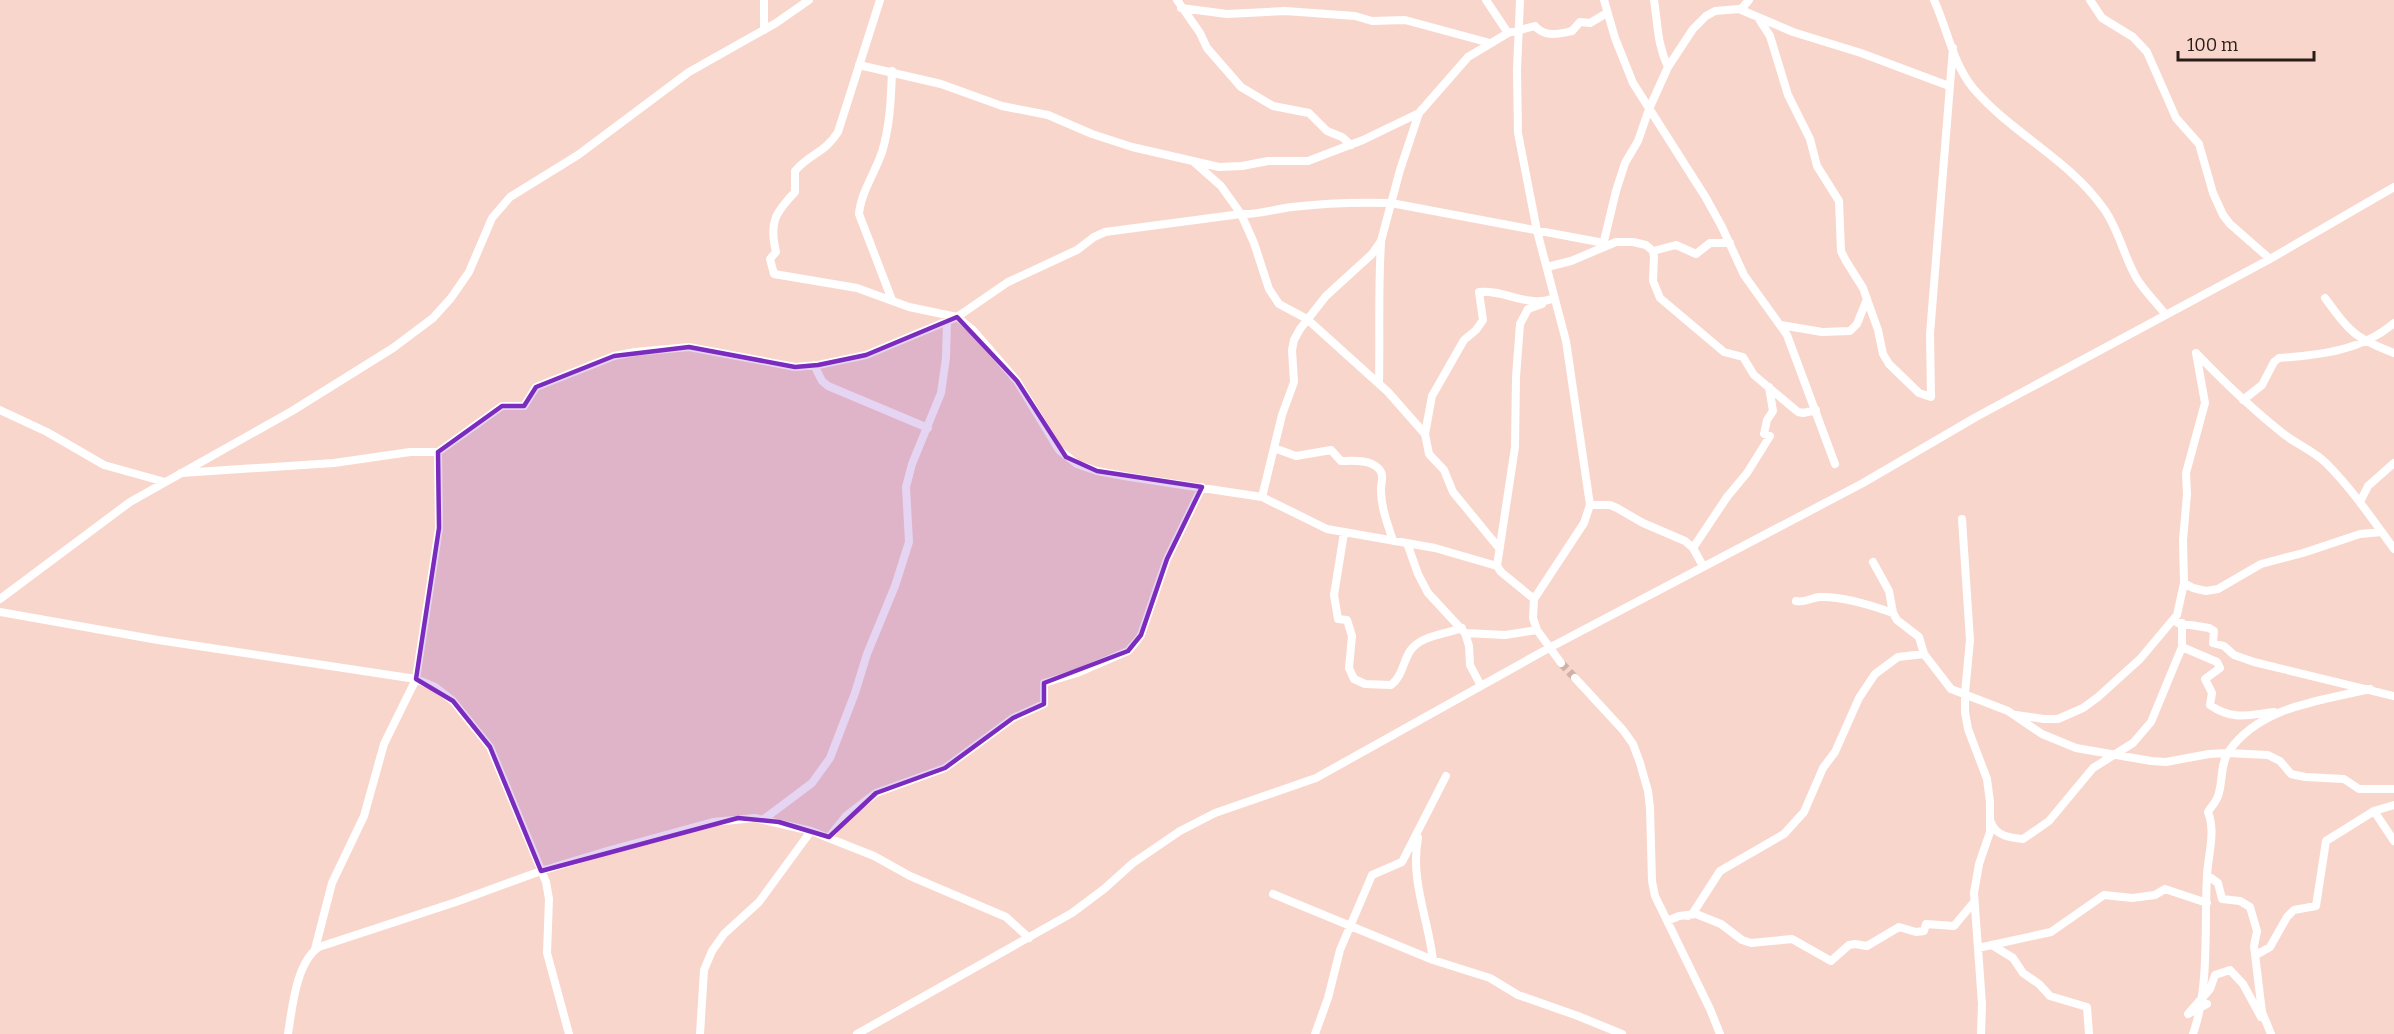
<svg xmlns="http://www.w3.org/2000/svg" width="2394" height="1034" font-family="Bitter,serif">
<rect width="100%" height="100%" fill="#f9d6cb"/>
<g fill="none" stroke-linecap="round" stroke-linejoin="round">
<path stroke="#cfb1a7" stroke-width="8" stroke-dasharray="8 4" stroke-linecap="butt" d="M 1561,663 L 1575,678"/>
<path stroke="#fff" stroke-width="8" d="M 764,0 L 764,30
M 880,0 L 838,132 C 825,153 809,154 795,171 L 795,192 C 775,213 769,222 776,252 L 770,259 L 774,274 L 857,288 L 909,307 L 957,317 L 973,330 L 1017,381 L 1059,450 L 1077,464 L 1097,471 L 1130,477 L 1262,497 L 1327,529 L 1435,548 L 1497,566 L 1501,572 L 1534,599
M 1177,0 L 1200,33 L 1207,48 L 1241,87 L 1273,106 L 1309,113 L 1327,131 L 1342,137 L 1351,145
M 1486,0 L 1508,33
M 1520,0 L 1517,70 L 1518,133 L 1537,231 L 1566,341 L 1590,505 L 1584,523 L 1534,599 L 1533,618 L 1537,630 L 1561,663
M 1604,0 L 1615,38 L 1633,83 L 1706,198 L 1722,227 L 1744,275 L 1787,335 L 1835,464
M 1654,0 C 1658,25 1657,44 1668,67
M 1934,0 C 1947,28 1953,64 1973,88 C 2011,133 2069,159 2104,209 C 2119,230 2124,257 2137,279 C 2145,292 2157,303 2166,315
M 2090,0 L 2102,18 L 2133,37 L 2147,52 L 2176,118 L 2199,144 L 2213,193 L 2223,215 L 2230,224 L 2270,259
M 1181,8 L 1227,14 L 1285,11 L 1355,16 L 1372,21 L 1405,20 L 1490,43
M 1742,8 L 1749,0
M 1759,19 L 1770,36 L 1788,95 L 1810,139 L 1817,166 L 1839,201 L 1841,251 L 1846,261 L 1863,288 L 1878,330 L 1883,354 L 1889,364 L 1919,393 L 1931,397 L 1930,334 L 1953,48
M 859,65 L 941,84 L 1002,106 L 1048,115 L 1092,134 L 1132,147 L 1219,167 L 1242,166 L 1268,161 L 1308,161 L 1363,140 L 1419,113 L 1468,57 L 1508,33 L 1535,26 C 1545,38 1559,34 1572,31 L 1580,22 L 1590,23 L 1607,13
M 892,71 C 891,99 890,126 882,152 C 875,173 861,192 859,214 L 892,300
M 1195,163 L 1221,186 L 1241,214 L 1254,243 L 1269,289 L 1279,304 L 1307,319 L 1388,392 L 1425,434
M 1603,245 L 1616,191 L 1625,163 L 1638,141 L 1649,109 L 1668,67 L 1693,29 L 1706,16 L 1715,11 L 1739,9 L 1793,32 L 1861,53 L 1949,86
M 1653,251 L 1676,245 L 1696,254 L 1710,243 L 1730,243
M 1547,267 L 1571,261 L 1616,242 L 1633,242 L 1646,245 L 1653,251 L 1654,257 L 1653,281 L 1660,298 L 1724,352 L 1743,357 L 1754,375 L 1798,412 L 1803,413 L 1816,410
M 2325,298 C 2350,332 2354,338 2394,353
M 1781,325 L 1822,332 L 1850,331 L 1857,324 L 1867,299
M 2197,354 C 2225,383 2253,410 2285,435 C 2298,445 2314,451 2326,463 C 2352,489 2373,520 2394,549
M 814,365 L 822,381 L 828,386 L 928,428
M 1379,384 C 1380,337 1378,290 1381,243
M 2243,400 L 2262,385 L 2274,362 L 2279,358 C 2319,355 2362,351 2394,323
M 0,410 L 47,432 L 104,465 L 165,482
M 1274,448 L 1296,456 L 1331,450 L 1341,461 C 1352,461 1369,459 1378,468 C 1385,474 1381,482 1381,490 C 1381,508 1388,525 1393,541
M 181,473 L 334,463 L 410,452 L 438,452 L 502,406 L 524,406 L 536,387 L 614,356 L 635,352 L 689,347 L 795,367 L 818,365 L 866,355 L 957,317 L 1008,282 L 1077,250 L 1094,237 L 1105,232 L 1241,214 C 1259,215 1274,209 1292,207 C 1325,203 1357,202 1391,203 L 1604,243
M 1262,497 L 1282,415 L 1294,382 L 1292,350 L 1294,340 L 1300,329 L 1326,296 L 1372,254 L 1381,241 L 1400,170 L 1419,113
M 2360,502 L 2368,486 L 2394,463
M 1590,505 L 1610,505 L 1617,508 L 1643,523 L 1685,541 L 1693,548 L 1703,566
M 1962,519 L 1970,640 L 1965,693 L 1965,712 L 1968,729 L 1987,779 L 1990,802 L 1990,832 L 1979,864 L 1974,893 L 1982,1004 L 1981,1034
M 1344,533 L 1334,595 L 1338,619 L 1347,620 L 1352,636 L 1349,668 L 1354,679 L 1365,684 L 1391,685 C 1402,677 1403,662 1410,651 C 1421,635 1446,634 1462,628
M 1407,543 L 1418,574 L 1428,593 L 1465,633 L 1469,646 L 1470,665 L 1481,686
M 1499,548 L 1453,492 L 1444,470 L 1429,454 L 1425,434 L 1432,396 L 1464,340 L 1476,330 L 1483,320 L 1479,292 C 1504,289 1530,309 1554,298
M 1693,548 L 1727,497 L 1747,473 L 1770,436 L 1764,434 L 1767,420 L 1773,411 L 1769,387
M 1873,562 L 1889,591 L 1893,613 L 1897,620 L 1919,637 L 1924,654 L 1951,689 L 2008,711 L 2042,734 L 2076,748 L 2151,761 L 2166,762 L 2209,754 L 2227,753 L 2268,755 L 2280,761 L 2291,774 L 2305,777 L 2344,779 L 2359,789 L 2394,789
M 1497,566 L 1515,447 L 1516,377 L 1520,324 L 1528,309 L 1542,304
M 2184,583 L 2193,588 L 2206,591 L 2218,589 L 2261,564 L 2303,553 L 2360,534 L 2382,532
M 0,599 L 130,502 L 292,411 L 393,348 L 433,318 L 451,298 L 469,272 L 492,218 L 510,197 L 578,155 L 689,72 L 776,23 L 809,0
M 1796,601 C 1804,603 1811,598 1819,597 C 1843,596 1871,605 1893,613
M 0,612 L 158,640 L 416,679 L 435,687 L 453,701 L 490,747 L 546,882 L 549,899 L 547,953 L 569,1034
M 2178,623 L 2209,628 L 2214,631 L 2213,643 L 2224,646 L 2234,655 L 2254,662 L 2394,696
M 1465,633 L 1505,635 L 1537,630
M 2182,647 L 2217,662 L 2220,668 L 2205,679 L 2212,693 L 2210,705 C 2233,721 2248,715 2274,712
M 1575,678 L 1623,730 L 1633,744 L 1640,763 L 1648,791 L 1650,808 L 1652,881 L 1655,896 L 1710,1009 L 1720,1034
M 2016,715 L 2044,719 L 2058,719 L 2083,708 L 2098,697 L 2140,659 L 2177,615 L 2184,583 L 2183,540 L 2187,494 L 2186,473 L 2205,403 L 2196,353
M 2374,811 L 2394,841
M 764,819 L 812,783 L 830,758 L 855,693 L 867,654 L 895,586 L 909,542 L 906,487 L 912,464 L 941,393 L 946,358 L 947,321
M 1991,822 C 1995,836 2011,838 2023,839 L 2049,821 L 2093,768 L 2133,743 L 2151,722 L 2182,647 L 2182,623
M 829,837 L 846,816 L 876,793 L 945,768 L 1013,718 L 1044,704 L 1044,683 L 1077,673 L 1128,651 L 1136,642 L 1141,635 L 1167,559 L 1202,487
M 1418,838 C 1410,880 1428,918 1433,960
M 2207,875 L 2218,883 L 2222,899 L 2240,901 L 2250,907 L 2257,931 L 2254,946 L 2262,1012 L 2271,1034
M 1273,894 L 1433,960 L 1490,978 L 1518,995 L 1578,1016 L 1622,1034
M 1688,916 L 1693,913 L 1720,871 L 1784,834 L 1804,812 L 1823,768 L 1835,752 L 1859,698 L 1875,674 L 1898,657 L 1924,654
M 1667,921 L 1679,916 L 1696,914 L 1721,924 L 1742,940 L 1751,943 L 1792,939 L 1831,961 L 1849,945 L 1855,944 L 1867,946 L 1899,927 L 1916,932 L 1924,931 L 1926,924 L 1954,926 L 1974,902
M 1992,945 L 2013,958 L 2023,973 L 2039,984 L 2050,996 L 2087,1007 L 2089,1034
M 1978,948 L 2051,932 L 2104,895 L 2132,898 L 2155,895 L 2165,889 L 2207,903
M 315,949 L 332,883 L 364,816 L 384,744 L 416,679 L 439,528 L 438,452
M 2256,955 L 2270,947 L 2287,917 L 2294,910 L 2316,906 L 2326,841 L 2374,811 L 2394,805
M 2201,1003 L 2207,1004 L 2188,1014 L 2210,989 L 2215,975 L 2230,970 L 2243,984 L 2261,1017
M 288,1034 C 292,1009 296,962 319,947 L 456,902 L 541,871 L 607,851 L 713,822 L 755,818 L 811,831 L 874,856 L 910,876 L 1006,917 L 1029,938
M 700,1034 L 704,970 L 712,951 L 724,934 L 759,902 L 811,831
M 857,1034 L 1072,913 L 1104,889 L 1133,863 L 1180,831 L 1215,813 L 1316,778 L 1549,648 L 1863,483 L 1976,417 L 2270,259 L 2394,187
M 1315,1034 L 1328,998 L 1340,950 L 1372,875 L 1402,862 L 1446,776
M 2193,1034 C 2210,986 2204,927 2207,876 C 2208,854 2216,833 2208,812 C 2211,807 2216,802 2218,796 C 2223,783 2220,763 2229,751 C 2261,706 2320,701 2370,689"/>
</g>
<path fill="#7b2cbf" fill-opacity="0.2" stroke="#7b2cbf" stroke-width="4.5" stroke-linejoin="round" d="M 957,317 L 1017,381 L 1066,457 L 1097,471 L 1202,487 L 1167,559 L 1141,635 L 1128,651 L 1044,683 L 1044,704 L 1013,718 L 945,768 L 876,793 L 829,837 L 779,822 L 738,818 L 541,871 L 490,747 L 453,701 L 416,679 L 439,528 L 438,452 L 502,406 L 524,406 L 536,387 L 614,356 L 689,347 L 795,367 L 818,365 L 866,355 Z"/>
<path d="M2178 51v9h136v-9" fill="none" stroke="#291c18" stroke-width="3"/>
<text x="2187" y="51" font-size="18" fill="#291c18" stroke="#f9d6cb" stroke-width="4.5" paint-order="stroke">100 m</text>
</svg>
